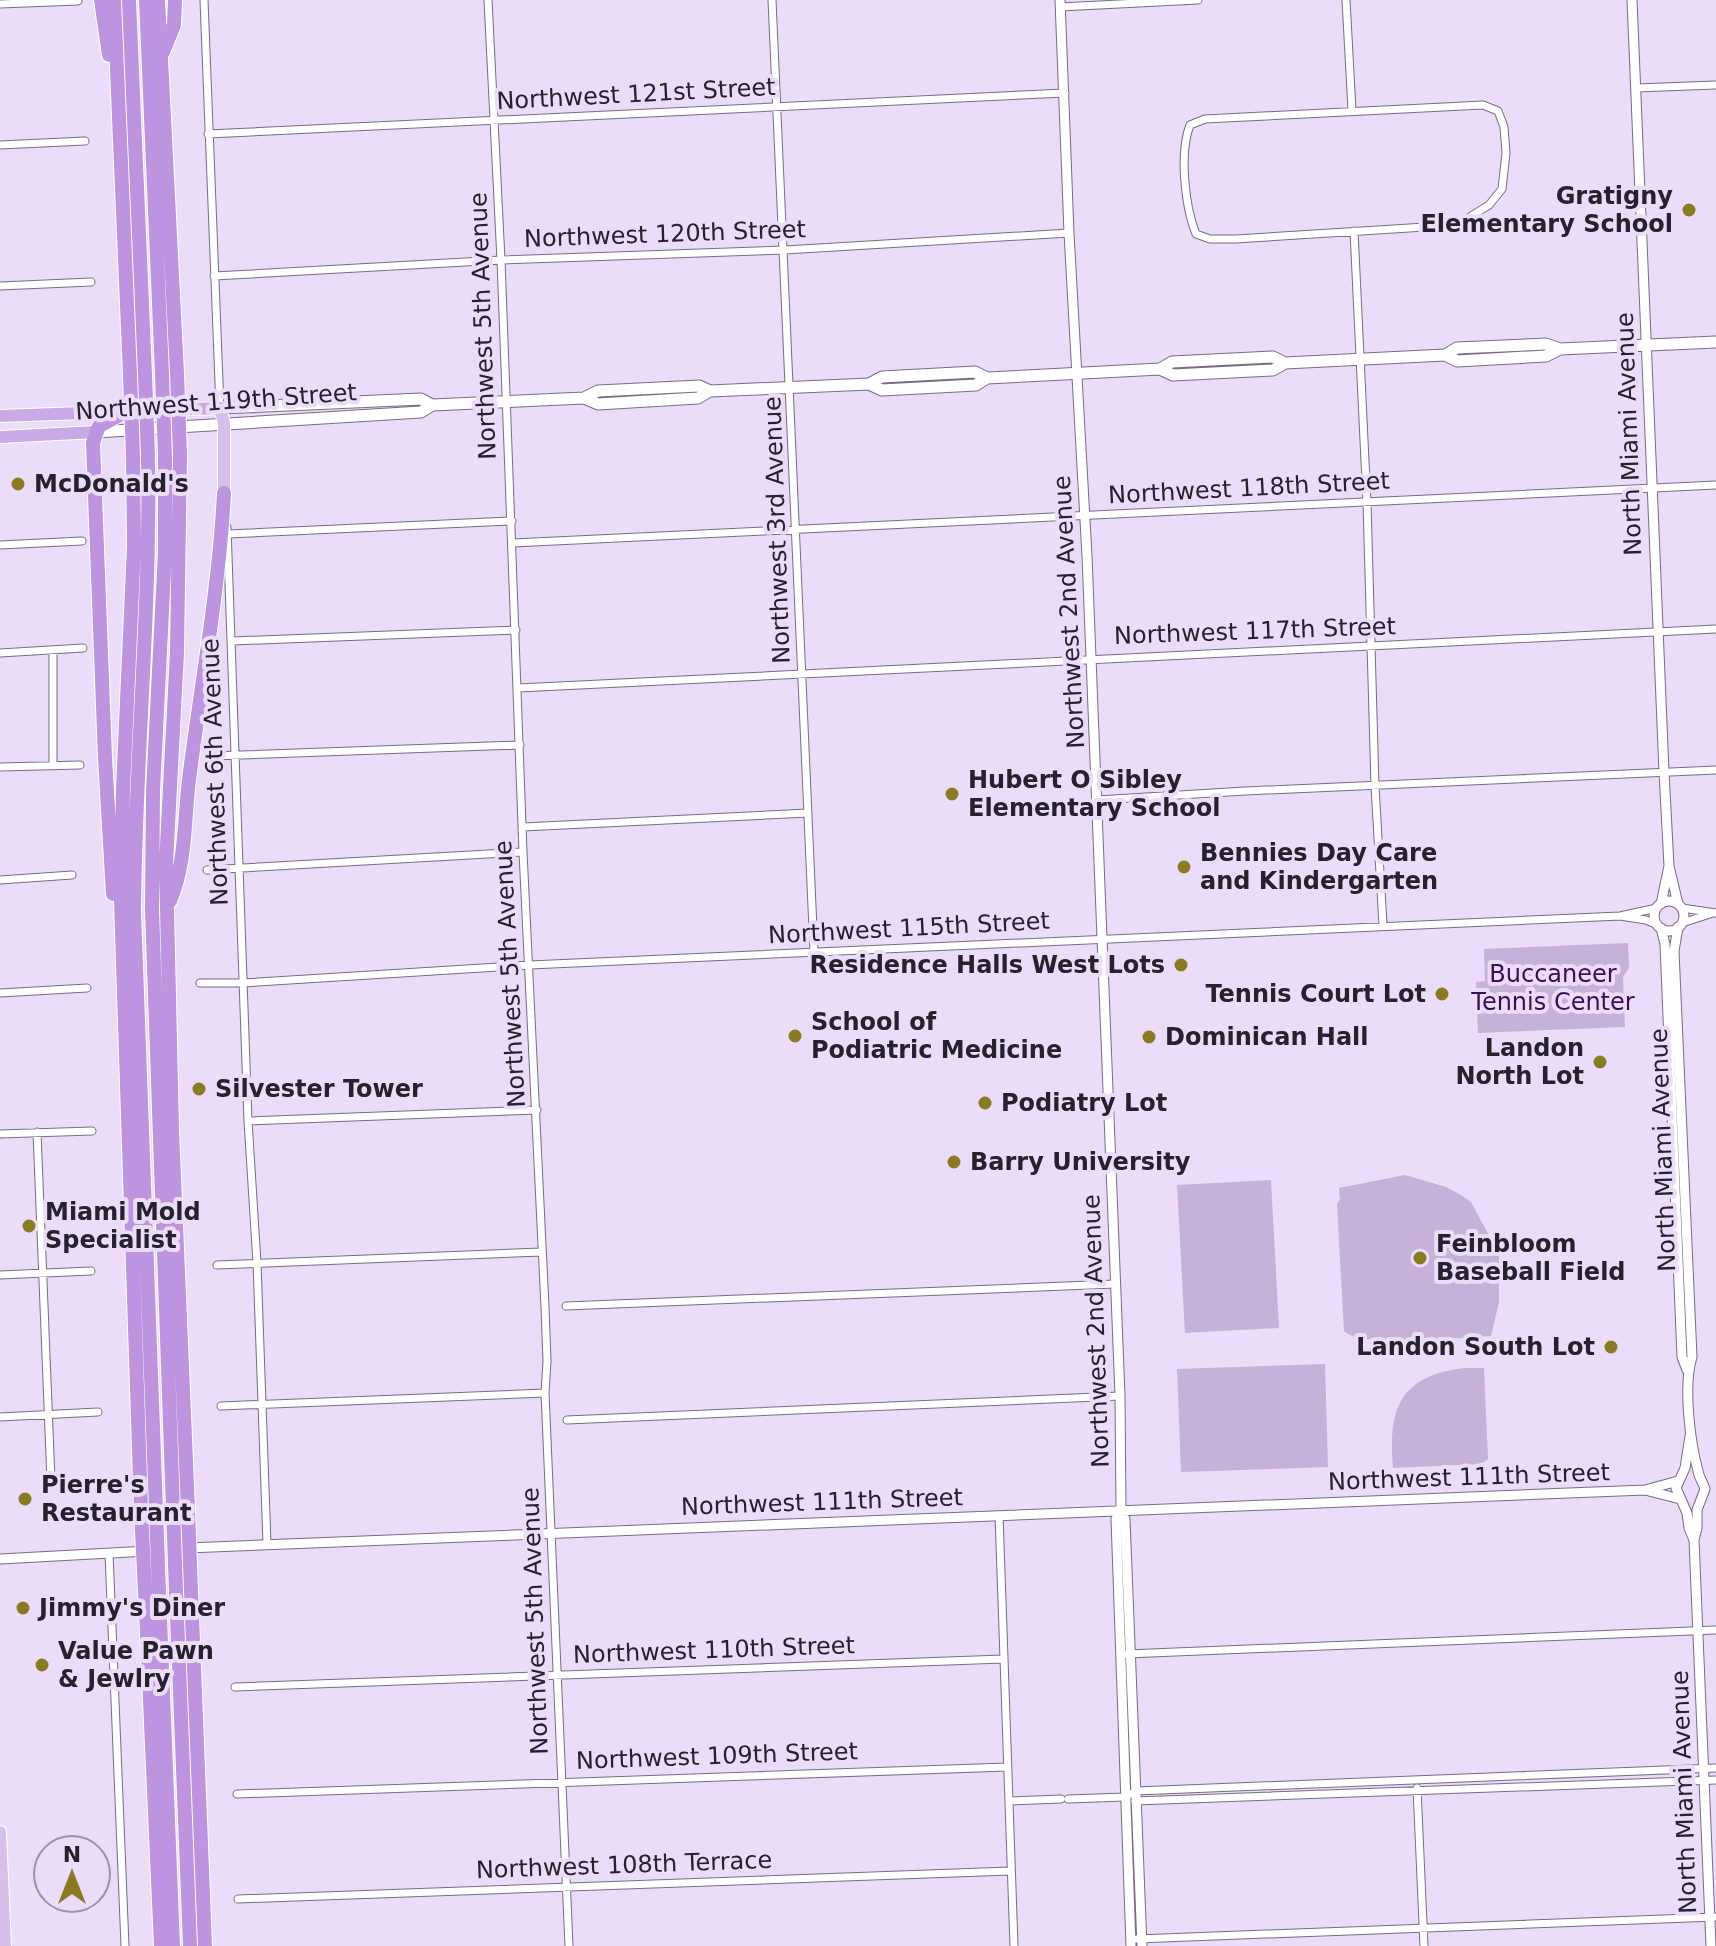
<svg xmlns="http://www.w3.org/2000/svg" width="1716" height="1946" font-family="'DejaVu Sans',sans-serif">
<rect width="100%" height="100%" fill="#ebdcfa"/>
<path fill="#c6b1d9" d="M 1628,943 L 1629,968 L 1623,977 L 1625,1027 L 1478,1033 L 1476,982 L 1485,981 L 1484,949 Z
M 1405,1175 L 1446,1187 L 1461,1195 L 1471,1202 L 1499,1254 L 1499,1302 L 1491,1336 C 1463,1337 1361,1349 1344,1331 L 1337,1204 L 1340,1200 L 1339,1188 Z
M 1271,1180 L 1279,1328 L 1185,1333 L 1177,1185 Z
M 1325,1364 L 1328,1467 L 1181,1472 L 1177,1369 Z
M 1464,1368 L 1484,1368 L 1488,1459 L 1481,1464 L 1393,1468 C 1388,1409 1399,1376 1464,1368 Z"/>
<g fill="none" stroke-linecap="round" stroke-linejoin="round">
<g stroke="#796b85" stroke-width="9">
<path id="minor" d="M 204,0 L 220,408
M 488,0 L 501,260 L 523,852 L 545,1307 L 547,1361 L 545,1393 L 569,1946
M 772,0 L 814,952
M 1346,0 L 1352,110
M 0,4 L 78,1
M 1060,7 L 1198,0
M 1636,88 L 1716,85
M 1483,105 L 1498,111 L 1504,127 L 1506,153 L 1502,189 L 1489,205 L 1457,225 L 1236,239 L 1210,239 L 1196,234 C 1185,207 1179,153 1190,125 L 1205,119 Z
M 208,134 L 1065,93
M 0,145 L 85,141
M 1354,231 L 1367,503 L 1375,786 L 1383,925
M 214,276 L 501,260 L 785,250 L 1069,233
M 0,286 L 91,282
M 227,527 L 248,1121 L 257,1263 L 267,1544
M 228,534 L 512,521
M 513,543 L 1716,485
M 0,545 L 82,541
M 233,641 L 516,630
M 53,650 L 53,766
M 0,653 L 83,648
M 518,688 L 1716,629
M 212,756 L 520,745
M 0,767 L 80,765
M 1097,800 L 1245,791 L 1716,770
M 523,827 L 808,813
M 207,870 L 523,852
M 0,880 L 72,875
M 1682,908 L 1716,913
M 1620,916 L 1646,920 L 1658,925
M 1682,923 L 1713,913
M 200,983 L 243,983 L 530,965 L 1620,916 L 1657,908
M 0,993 L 87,988
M 248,1121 L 537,1110
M 37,1132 L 51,1480
M 0,1134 L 92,1131
M 217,1265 L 541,1252
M 0,1275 L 91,1271
M 566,1306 L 1115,1284
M 221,1406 L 545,1393
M 0,1417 L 98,1412
M 567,1420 L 1120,1396
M 999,1515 L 1014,1946
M 109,1553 L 125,1946
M 1127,1654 L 1716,1630
M 235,1687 L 1003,1659
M 1417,1788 L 1424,1946
M 237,1794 L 1007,1767
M 1068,1799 L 1125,1797 L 1136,1791 L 1716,1768
M 1009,1801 L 1061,1799
M 1135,1801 L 1716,1780
M 238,1899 L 1010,1871
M 1137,1939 L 1716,1917"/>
</g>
<g stroke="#796b85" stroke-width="11">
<path id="tertiary" d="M 1060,0 L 1069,233 L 1087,556 L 1120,1396 L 1121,1510 L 1116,1519 L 1131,1946
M 1632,0 L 1664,772 L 1669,866 L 1678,904
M1654 916a15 15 0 1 1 30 0a15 15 0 1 1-30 0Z
M 1661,904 L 1669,866
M 1678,927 L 1674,951 L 1692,1357 C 1683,1385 1690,1442 1698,1471 C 1699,1478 1703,1482 1705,1489 L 1697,1510 L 1697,1528 L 1694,1540
M 1661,928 L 1665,944 L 1682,1357 L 1687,1370
M 1690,1436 L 1685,1468 L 1676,1488 L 1687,1513 L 1689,1528 L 1694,1540 L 1711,1946
M 1645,1490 L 1680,1499
M 1121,1510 L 1125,1519 L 1142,1946
M 187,1548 L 1645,1490 L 1678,1481
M 0,1559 L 148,1551"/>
</g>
<g stroke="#796b85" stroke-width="13">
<path id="secondary" d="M 1445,355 L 1457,361 L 1546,356 L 1560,349
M 1160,369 L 1172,362 L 1273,357 L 1285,363 L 1445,355 L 1457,348 L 1546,344 L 1560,349 L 1716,342
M 869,384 L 882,377 L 975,372 L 987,378 L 1160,369 L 1173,375 L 1273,370 L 1285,363
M 584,398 L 598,404 L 698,398 L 710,391 L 869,384 L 882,390 L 976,385 L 987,378
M 220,408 L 421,399 L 432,405 L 584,398 L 598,391 L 699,386 L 710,391
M 96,432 L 421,412 L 432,405"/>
</g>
<g stroke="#fff" stroke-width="14">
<path id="primary" d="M 220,408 L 224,423 L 224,493
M 0,1832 L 5,1946"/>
</g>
<g stroke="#fff" stroke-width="14">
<path id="trunk" d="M 0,416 L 220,408
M 0,437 L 96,432"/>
</g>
<g stroke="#fff" stroke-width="16">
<path id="motorway" d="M 101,0 L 109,55
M 114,0 L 130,375
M 129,0 L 145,375
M 146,0 L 162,374
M 158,0 L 177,373
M 163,52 L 174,25 L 175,0
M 180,455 L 177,652 L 166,864 L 172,1130 L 188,1509
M 148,456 C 151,608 135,760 134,912 L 156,1510
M 165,456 L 165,551 L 153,791 L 152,910 L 173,1509
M 133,457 L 134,546 L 123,789 L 121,902 L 141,1510
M 113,894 L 105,758 L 93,443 L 99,426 L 125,412
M 170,901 C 186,864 184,821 189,780 C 201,685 219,590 224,493
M 176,1591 L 190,1946
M 191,1591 L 205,1946
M 159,1592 L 173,1946
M 146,1612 L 161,1946"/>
</g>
<use href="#minor" stroke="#fff" stroke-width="7"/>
<use href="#tertiary" stroke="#fff" stroke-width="9"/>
<use href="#secondary" stroke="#fff" stroke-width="11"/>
<use href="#primary" stroke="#d7bfec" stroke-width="12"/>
<use href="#trunk" stroke="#caaae6" stroke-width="12"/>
<use href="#motorway" stroke="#bd94e0" stroke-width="14"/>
<g stroke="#fff" stroke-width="16" stroke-linecap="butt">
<path id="motorway-bridge" d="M 177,373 L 180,455
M 162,374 L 165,456
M 130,375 L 133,457
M 145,375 L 148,456
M 173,1509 L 176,1591
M 188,1509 L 191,1591
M 141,1510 L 146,1612
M 156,1510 L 159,1592"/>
</g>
<use href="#motorway-bridge" stroke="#bd94e0" stroke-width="14"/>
</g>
<g fill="#8b7b20" stroke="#ebdcfa" stroke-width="3">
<circle cx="1689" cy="210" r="8"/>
<circle cx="18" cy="484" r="8"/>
<circle cx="952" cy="794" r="8"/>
<circle cx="1184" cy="867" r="8"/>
<circle cx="1181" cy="965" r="8"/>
<circle cx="1442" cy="994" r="8"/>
<circle cx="795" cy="1036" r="8"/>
<circle cx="1149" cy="1037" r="8"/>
<circle cx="1600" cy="1062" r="8"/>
<circle cx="199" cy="1089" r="8"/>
<circle cx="985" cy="1103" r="8"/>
<circle cx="954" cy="1162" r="8"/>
<circle cx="29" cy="1226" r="8"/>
<circle cx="1420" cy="1258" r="8"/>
<circle cx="1611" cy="1347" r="8"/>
<circle cx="25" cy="1499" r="8"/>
<circle cx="23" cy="1608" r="8"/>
<circle cx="42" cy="1665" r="8"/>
</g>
<g text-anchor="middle" stroke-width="8" stroke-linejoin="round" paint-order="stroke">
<g font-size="24" fill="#26212c" stroke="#ebdcfa">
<text transform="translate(636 94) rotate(-3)" y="8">Northwest 121st Street</text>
<text transform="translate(665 234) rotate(-2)" y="8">Northwest 120th Street</text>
<text transform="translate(483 326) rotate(-92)" y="8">Northwest 5th Avenue</text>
<text transform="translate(216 402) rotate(-4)" y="8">Northwest 119th Street</text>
<text transform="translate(1629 434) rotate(-92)" y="8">North Miami Avenue</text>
<text transform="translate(1249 488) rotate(-3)" y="8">Northwest 118th Street</text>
<text transform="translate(777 530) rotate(-92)" y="8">Northwest 3rd Avenue</text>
<text transform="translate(1069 612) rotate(-93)" y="8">Northwest 2nd Avenue</text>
<text transform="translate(1255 631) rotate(-2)" y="8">Northwest 117th Street</text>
<text transform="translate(215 772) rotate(-92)" y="8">Northwest 6th Avenue</text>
<text transform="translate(909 928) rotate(-3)" y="8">Northwest 115th Street</text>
<text transform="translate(510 974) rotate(-93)" y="8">Northwest 5th Avenue</text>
<text transform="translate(1663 1150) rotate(-92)" y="8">North Miami Avenue</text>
<text transform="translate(1096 1331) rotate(-92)" y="8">Northwest 2nd Avenue</text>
<text transform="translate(1469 1477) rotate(-2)" y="8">Northwest 111th Street</text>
<text transform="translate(822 1502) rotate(-2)" y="8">Northwest 111th Street</text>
<text transform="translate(535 1621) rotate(-92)" y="8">Northwest 5th Avenue</text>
<text transform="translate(714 1650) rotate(-2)" y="8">Northwest 110th Street</text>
<text transform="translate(717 1756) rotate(-2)" y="8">Northwest 109th Street</text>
<text transform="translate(1684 1792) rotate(-92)" y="8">North Miami Avenue</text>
<text transform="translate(624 1865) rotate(-2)" y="8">Northwest 108th Terrace</text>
</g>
<g font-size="24" font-weight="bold" fill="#26212c" stroke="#ebdcfa" text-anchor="start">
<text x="1673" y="204" text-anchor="end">Gratigny<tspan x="1673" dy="28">Elementary School</tspan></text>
<text x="34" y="492">McDonald's</text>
<text x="968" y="788">Hubert O Sibley<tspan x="968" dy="28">Elementary School</tspan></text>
<text x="1200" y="861">Bennies Day Care<tspan x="1200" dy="28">and Kindergarten</tspan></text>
<text x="1165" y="973" text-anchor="end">Residence Halls West Lots</text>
<text x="1426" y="1002" text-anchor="end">Tennis Court Lot</text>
<text x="811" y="1030">School of<tspan x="811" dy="28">Podiatric Medicine</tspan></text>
<text x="1165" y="1045">Dominican Hall</text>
<text x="1584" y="1056" text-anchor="end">Landon<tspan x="1584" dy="28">North Lot</tspan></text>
<text x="215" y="1097">Silvester Tower</text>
<text x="1001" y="1111">Podiatry Lot</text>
<text x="970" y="1170">Barry University</text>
<text x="45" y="1220">Miami Mold<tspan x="45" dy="28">Specialist</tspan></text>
<text x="1436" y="1252">Feinbloom<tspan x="1436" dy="28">Baseball Field</tspan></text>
<text x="1595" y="1355" text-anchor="end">Landon South Lot</text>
<text x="41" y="1493">Pierre's<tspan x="41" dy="28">Restaurant</tspan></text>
<text x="39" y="1616">Jimmy's Diner</text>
<text x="58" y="1659">Value Pawn<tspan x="58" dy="28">&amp; Jewlry</tspan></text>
</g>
<g font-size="24" fill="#3d0c5a" stroke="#ebdcfa">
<text x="1553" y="982">Buccaneer<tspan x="1553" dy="28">Tennis Center</tspan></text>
</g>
</g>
<g transform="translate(72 1874)"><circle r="38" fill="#ebdcfa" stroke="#9c91a8" stroke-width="2"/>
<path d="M0-6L14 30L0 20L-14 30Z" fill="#8b7b20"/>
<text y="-12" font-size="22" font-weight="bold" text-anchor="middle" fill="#26212c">N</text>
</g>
</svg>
